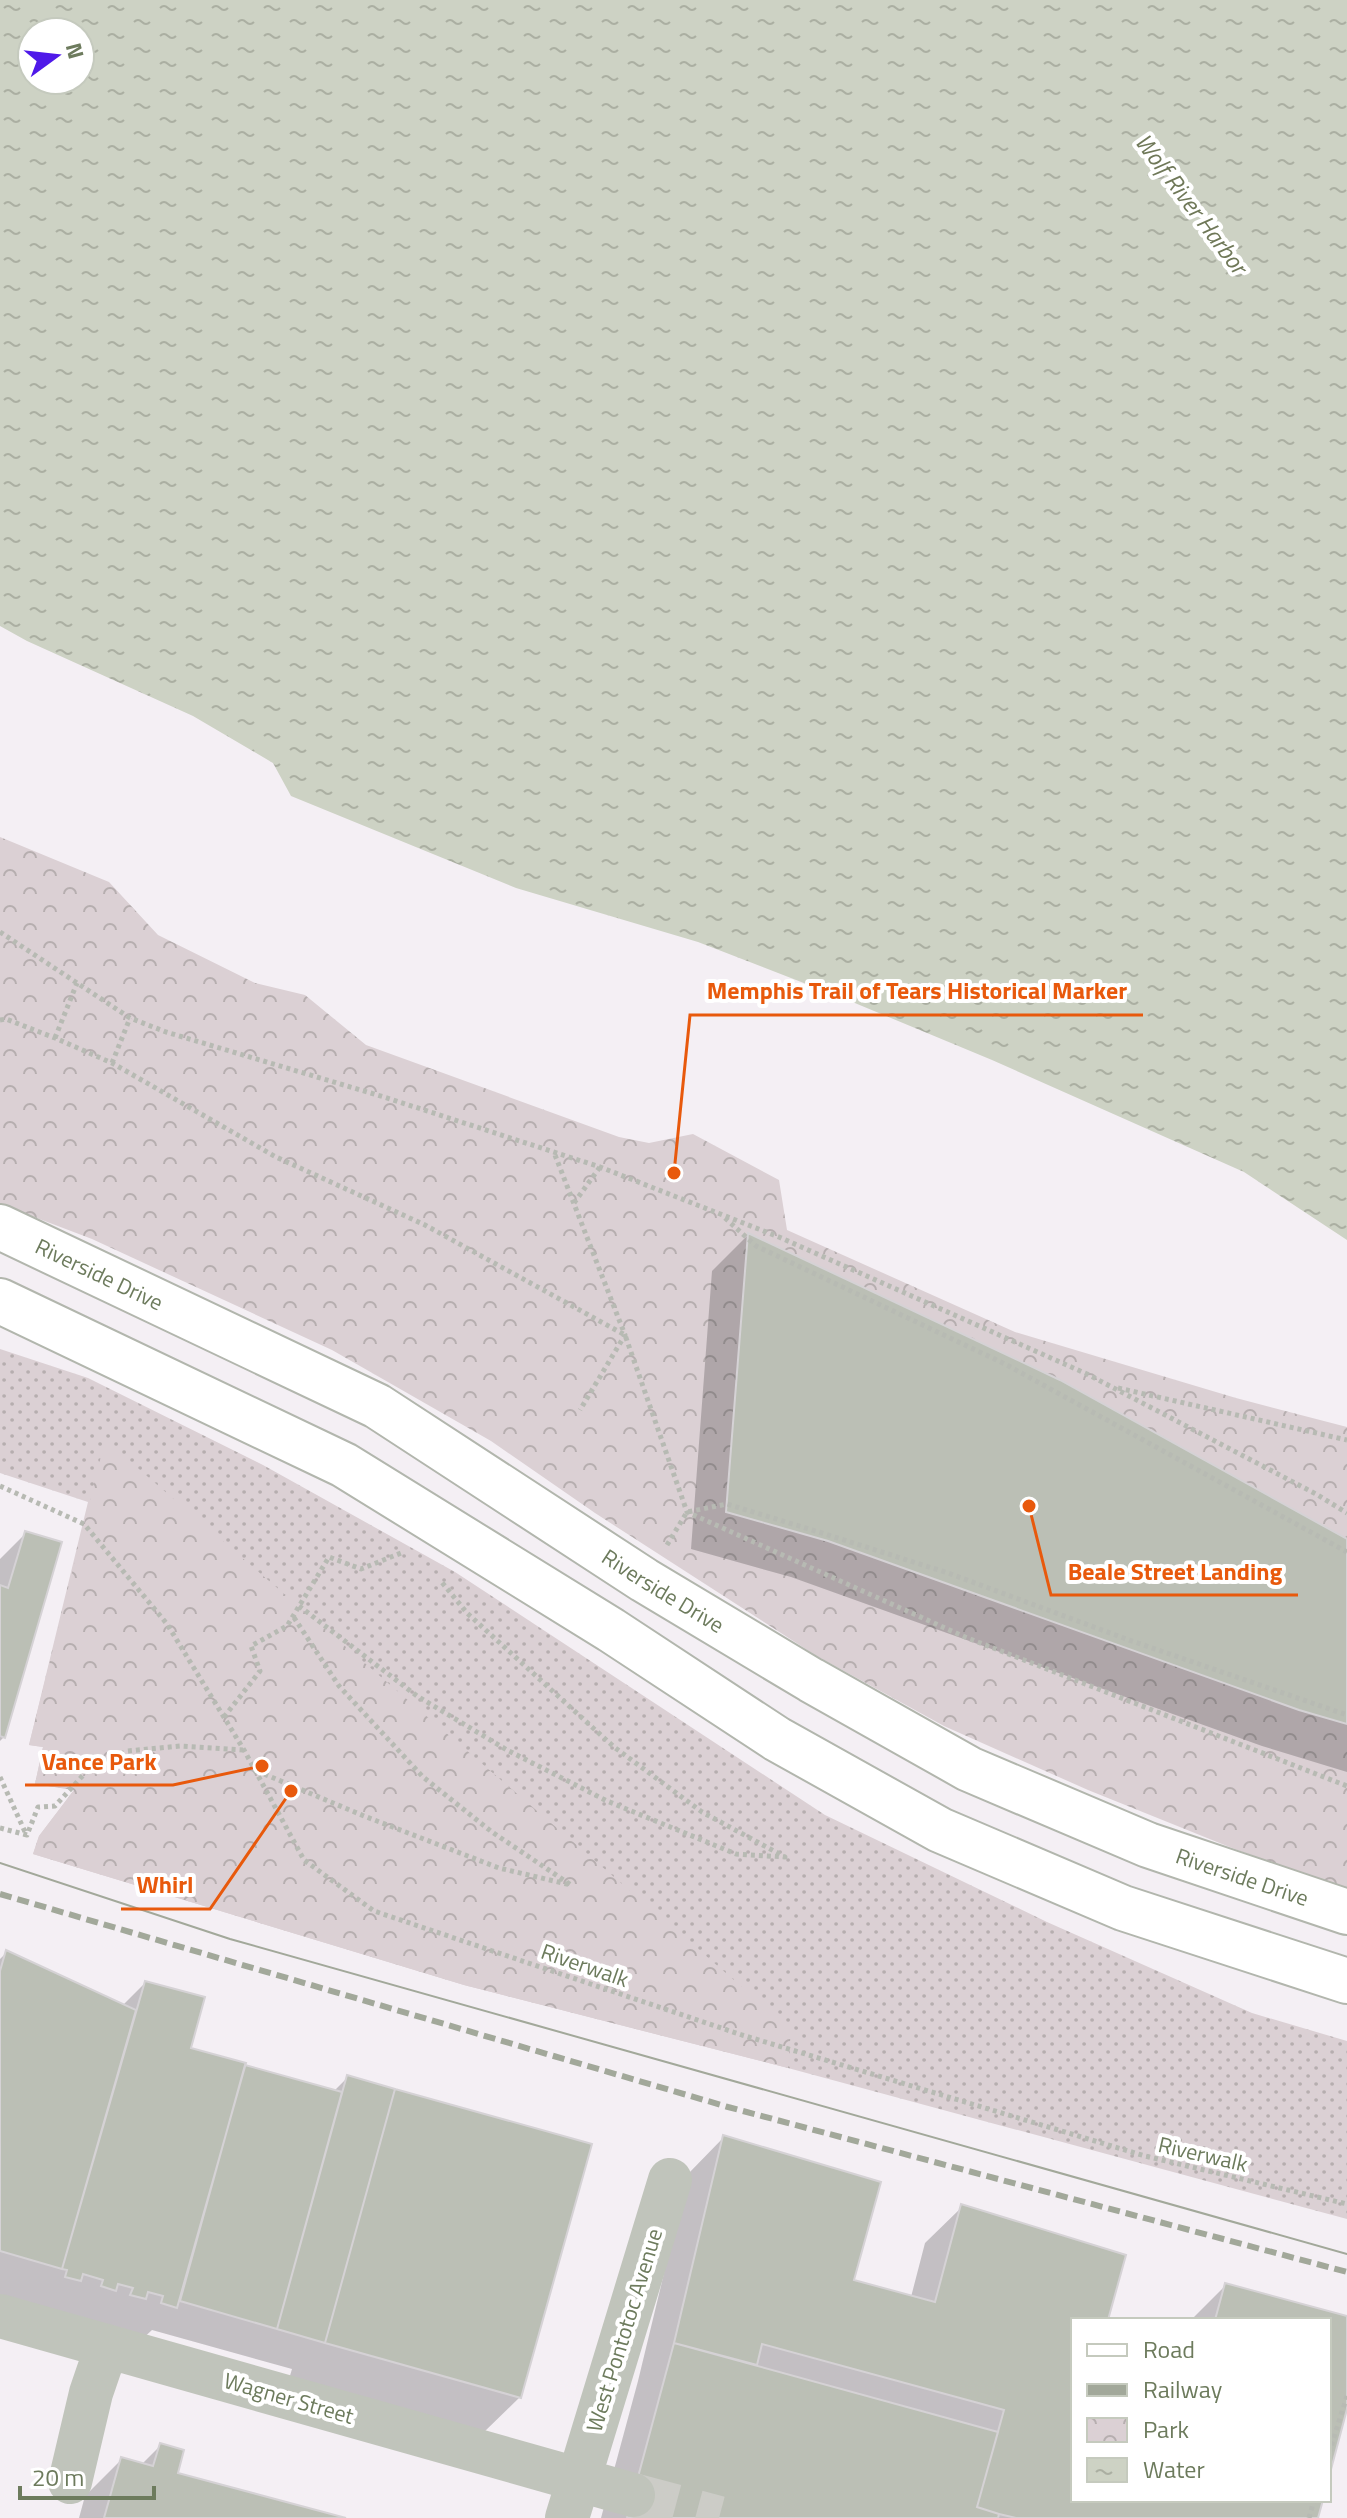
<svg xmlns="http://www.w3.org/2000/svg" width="1347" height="2518" font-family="'Titillium Web',sans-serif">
<defs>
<pattern id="grass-dots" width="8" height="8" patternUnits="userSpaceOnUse" patternTransform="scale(2)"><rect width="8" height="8" fill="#dbd0d4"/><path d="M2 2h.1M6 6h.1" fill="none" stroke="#b6aeaf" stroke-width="1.8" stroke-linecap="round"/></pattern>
<pattern id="park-crowns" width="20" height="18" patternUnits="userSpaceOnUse" patternTransform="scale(2)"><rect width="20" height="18" fill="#dbd0d4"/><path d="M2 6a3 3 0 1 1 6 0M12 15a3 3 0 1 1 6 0" fill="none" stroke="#b6aeaf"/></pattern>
<pattern id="water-ripples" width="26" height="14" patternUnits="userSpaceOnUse" patternTransform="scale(2)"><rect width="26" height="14" fill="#cdd2c4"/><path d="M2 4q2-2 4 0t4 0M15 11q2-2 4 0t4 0" fill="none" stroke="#abafa2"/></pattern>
</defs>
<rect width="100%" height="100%" fill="#f4eff4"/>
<path fill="url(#grass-dots)" d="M 0,1349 L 88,1378 L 263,1465 L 455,1572 L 825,1815 L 1047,1922 L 1252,2013 L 1347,2041 L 1347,2219 L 788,2068 L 464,1985 L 33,1854 L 39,1836 L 74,1790 L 35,1784 L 43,1747 L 29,1745 L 88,1502 L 0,1473 Z"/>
<path fill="url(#park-crowns)" d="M 0,837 L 109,882 L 158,935 L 255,983 L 305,995 L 366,1045 L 619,1137 L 649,1143 L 693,1134 L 779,1180 L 787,1230 L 1015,1332 L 1236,1398 L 1347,1427 L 1347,1891 L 1227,1846 L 1088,1790 L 944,1726 L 815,1655 L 595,1513 L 491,1441 L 332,1350 L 92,1239 L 0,1204 Z
M 105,1440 L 791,2029 L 788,2068 L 464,1985 L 33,1854 L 39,1836 L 74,1790 L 35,1784 L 43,1747 L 29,1745 Z"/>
<path fill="url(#water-ripples)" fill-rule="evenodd" d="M 0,0 L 1347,0 L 1347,1240 L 1244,1172 L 992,1060 L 850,1001 L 698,942 L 516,888 L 291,796 L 273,763 L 193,716 L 27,641 L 0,626 ZM 32,32 L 80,32 L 80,80 L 32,80 Z"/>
<path fill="#0003" d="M 748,1235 L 1347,1541 L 1347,1772 L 1262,1746 L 791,1577 L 691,1549 L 712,1271 Z
M 26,1533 L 4,1737 L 0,1741 L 0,1559 Z
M 7,1952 L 122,2006 L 145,1983 L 189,2050 L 333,2092 L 347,2078 L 520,2397 L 483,2433 L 289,2379 L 292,2369 L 152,2330 L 138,2343 L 0,2297 L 0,1959 Z
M 724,2137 L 851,2281 L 911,2297 L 925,2243 L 962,2207 L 1106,2320 L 1073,2320 L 1073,2500 L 1321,2500 L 1316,2518 L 601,2518 L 638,2381 L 688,2174 Z
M 1226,2285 L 1347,2318 L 1347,2401 L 1329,2469 L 1329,2320 L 1191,2320 Z
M 160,2446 L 175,2474 L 335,2518 L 79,2518 L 85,2496 L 122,2459 L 141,2465 Z"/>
<path fill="#bbbfb5" stroke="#d5d2d5" stroke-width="2" d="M 748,1233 L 1060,1380 L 1347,1539 L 1347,1724 L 1299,1710 L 828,1541 L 726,1512 Z
M 25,1531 L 62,1542 L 5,1738 L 0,1736 L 0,1585 L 8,1588 Z
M 6,1950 L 136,2010 L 62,2269 L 0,2251 L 0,1971 Z
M 145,1981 L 205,1997 L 191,2048 L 246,2063 L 177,2308 L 161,2303 L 163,2296 L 148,2292 L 146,2299 L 130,2295 L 133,2288 L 118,2284 L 116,2291 L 101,2286 L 103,2280 L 83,2274 L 81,2281 L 65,2277 L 67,2270 L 62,2269 Z
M 245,2065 L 342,2092 L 277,2329 L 180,2301 Z
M 347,2075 L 395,2089 L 325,2343 L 277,2329 Z
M 395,2089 L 592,2144 L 521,2398 L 325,2343 Z
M 723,2135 L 881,2182 L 854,2280 L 935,2302 L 961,2204 L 1126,2255 L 1108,2320 L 1073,2320 L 1073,2500 L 1323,2500 L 1318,2518 L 1016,2518 L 999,2514 L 977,2507 L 1004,2410 L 762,2344 L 757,2365 L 674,2343 Z
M 1225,2283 L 1347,2316 L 1347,2409 L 1329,2477 L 1329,2320 L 1215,2320 Z
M 674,2343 L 998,2432 L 977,2507 L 999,2514 L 998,2518 L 627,2518 Z
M 160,2443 L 184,2450 L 178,2473 L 346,2518 L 104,2518 L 121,2457 L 153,2466 Z"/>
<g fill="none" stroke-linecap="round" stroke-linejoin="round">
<path stroke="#ccccc7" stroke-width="44" stroke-dasharray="44 22" stroke-linecap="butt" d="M 633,2495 L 719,2518"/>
<g stroke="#b2b6ad" stroke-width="48">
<g id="major">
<path id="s1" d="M 0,1227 L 377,1406 L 644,1580 L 811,1680 L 969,1769 L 1148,1845 L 1347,1912"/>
<path d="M 0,1301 L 344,1465 L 611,1630 L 777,1739 L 940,1830 L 1123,1908 L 1347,1981"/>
</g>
</g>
<path stroke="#b7bab3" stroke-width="5" stroke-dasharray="4 4" stroke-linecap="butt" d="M 0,932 L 130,1018 L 166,1032 L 384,1097 L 600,1167 L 779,1237 L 1087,1374 L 1316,1494 L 1347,1513
M 0,1020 L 6,1019 L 55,1038 L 112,1063 L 276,1157 L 425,1225 L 625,1335 L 687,1512 L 965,1637 L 1347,1786
M 55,1038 L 77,983
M 112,1063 L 130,1018
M 555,1155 L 625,1335 L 580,1410
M 574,1203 L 600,1167
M 725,1218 L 756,1246 L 1005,1364 L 1347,1552
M 1118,1388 L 1347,1440
M 0,1486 L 84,1524 L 167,1624 L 244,1750 L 304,1860 L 374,1911 L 742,2035 L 1145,2156 L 1347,2204
M 667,1545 L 687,1512 L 727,1504 L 822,1533 L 948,1573 L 1129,1640 L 1347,1715
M 299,1606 L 417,1696 L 507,1750 L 607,1801 L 736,1854 L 785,1857 L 702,1812 L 614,1747 L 467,1613 L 440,1580
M 224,1717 L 260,1671 L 251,1646 L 287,1626 L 329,1557 L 361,1569 L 401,1553
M 257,1771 L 364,1816 L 499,1868 L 571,1885 L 492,1832 L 423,1777 L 339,1686 L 293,1616
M 0,1777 L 26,1834
M 0,1828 L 27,1835 L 38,1807 L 55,1806 L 86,1772 L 127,1751 L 180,1746 L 243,1750
M 1329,2453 L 1347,2396
M 1309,2518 L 1314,2500"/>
<path stroke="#c0c4bb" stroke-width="44" d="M 0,2316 L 633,2495
M 70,2482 L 91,2393 L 107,2346
M 567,2518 L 670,2180"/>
<use href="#major" stroke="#fff" stroke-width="44"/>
<path stroke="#a2a89a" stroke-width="2" d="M 0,1863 L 230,1939 L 1347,2254"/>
<path stroke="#a2a89a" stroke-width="6" stroke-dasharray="12 6" stroke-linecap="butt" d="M 0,1894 L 728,2107 L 1347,2272"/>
</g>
<g text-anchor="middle" stroke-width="8" stroke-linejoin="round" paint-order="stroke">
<g font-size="22" fill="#6d7b5d" stroke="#fff">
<text dy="8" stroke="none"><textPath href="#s1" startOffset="110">Riverside Drive</textPath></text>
<text dy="8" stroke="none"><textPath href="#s1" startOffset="758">Riverside Drive</textPath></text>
<text dy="8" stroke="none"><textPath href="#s1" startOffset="1406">Riverside Drive</textPath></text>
<text transform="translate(585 1965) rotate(19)" y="8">Riverwalk</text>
<text transform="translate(1203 2154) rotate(13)" y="8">Riverwalk</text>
<text transform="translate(624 2330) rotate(-73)" y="8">West Pontotoc Avenue</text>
<text transform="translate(289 2398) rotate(16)" y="8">Wagner Street</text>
</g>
<g font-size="24" font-style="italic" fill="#6f7858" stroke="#fff">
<text transform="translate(1191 204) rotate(53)" y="8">Wolf River Harbor</text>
</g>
</g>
<path fill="none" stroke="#e8590c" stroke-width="3" d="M674 1173L690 1015H1143M1029 1506L1051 1595H1298M262 1766L173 1785H25M291 1791L210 1909H121"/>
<g fill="#e8590c" stroke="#fff" stroke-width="3">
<circle cx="674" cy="1173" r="8"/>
<circle cx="1029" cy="1506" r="8"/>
<circle cx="262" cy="1766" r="8"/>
<circle cx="291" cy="1791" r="8"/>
</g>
<g font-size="24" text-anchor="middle" font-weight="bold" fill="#e8590c" stroke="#fff" stroke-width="8" stroke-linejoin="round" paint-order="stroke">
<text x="917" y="999">Memphis Trail of Tears Historical Marker</text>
<text x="1175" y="1580">Beale Street Landing</text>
<text x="99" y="1770">Vance Park</text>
<text x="165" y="1893">Whirl</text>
</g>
<rect x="1071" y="2318" width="260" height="184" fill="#ffffff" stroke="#c5cabe" stroke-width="2"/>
<rect x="1087" y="2344" width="40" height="12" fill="#ffffff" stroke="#c5cabe" stroke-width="2"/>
<text x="1143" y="2358" font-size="24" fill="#6d7b5d">Road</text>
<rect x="1087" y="2384" width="40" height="12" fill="#a2a89a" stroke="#c5cabe" stroke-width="2"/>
<text x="1143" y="2398" font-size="24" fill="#6d7b5d">Railway</text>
<rect x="1087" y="2418" width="40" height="24" fill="url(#park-crowns)" stroke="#c5cabe" stroke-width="2"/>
<text x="1143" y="2438" font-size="24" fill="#6d7b5d">Park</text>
<rect x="1087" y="2458" width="40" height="24" fill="url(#water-ripples)" stroke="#c5cabe" stroke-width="2"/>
<text x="1143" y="2478" font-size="24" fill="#6d7b5d">Water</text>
<g transform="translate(56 56) rotate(75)"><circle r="38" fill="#ffffff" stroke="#c5cabe" stroke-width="2"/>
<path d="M0-6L14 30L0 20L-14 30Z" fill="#4f19e9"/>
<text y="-12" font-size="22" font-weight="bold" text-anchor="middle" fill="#6d7b5d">N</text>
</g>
<path d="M20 2486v12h134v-12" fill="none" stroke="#6d7b5d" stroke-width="4"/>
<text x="32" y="2486" font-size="24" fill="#6d7b5d" stroke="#ffffff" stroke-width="6" paint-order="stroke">20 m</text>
</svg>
